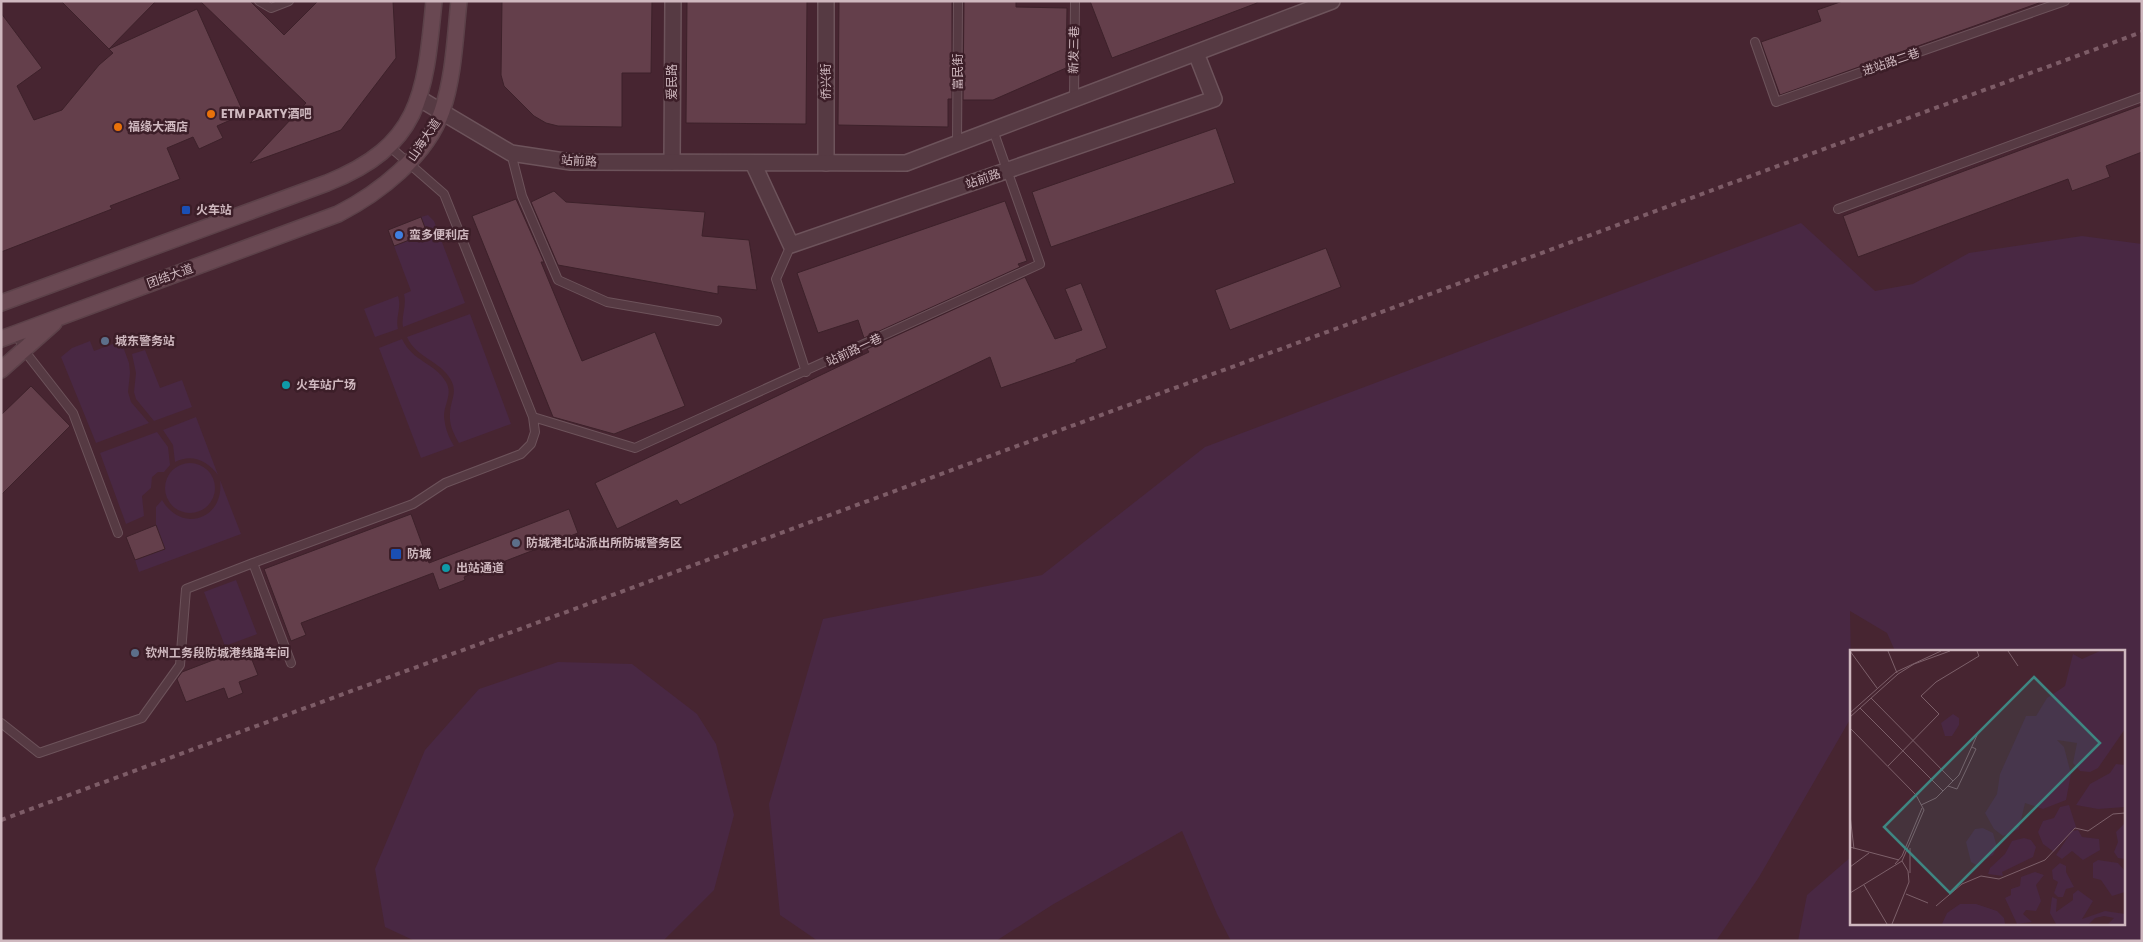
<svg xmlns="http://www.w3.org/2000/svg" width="2143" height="942" font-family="Poppins,'Noto Sans SC',sans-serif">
<rect width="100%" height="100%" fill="#472531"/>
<path fill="#492843" d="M 428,215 L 434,221 L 465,303 L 403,327 C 401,316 407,306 404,294 L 411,291 L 394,246 L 427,233 L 421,217 Z
M 1801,223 L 1875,291 L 1913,284 L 1969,253 L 2082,236 L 2142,244 L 2142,941 L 1798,941 L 1807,895 L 1852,856 L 1852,923 L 2124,923 L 2124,651 L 1895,651 L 1887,633 L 1850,611 L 1852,716 L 1759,877 L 1716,941 L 1231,941 L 1217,914 L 1182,831 L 1052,905 L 996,941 L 818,941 L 780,915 L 769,804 L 823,619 L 1042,575 L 1205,447 Z
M 398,296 C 402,308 395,317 398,329 L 375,337 L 364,309 Z
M 470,314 L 511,424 L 459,443 C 454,434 449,426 450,414 C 450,401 458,393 451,380 C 440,360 416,358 407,337 Z
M 402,339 C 413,362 434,362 446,382 C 453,394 444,404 444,416 C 445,428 448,436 454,446 L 421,458 L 379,348 Z
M 90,341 L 94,351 L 121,341 L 129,363 L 130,373 L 128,392 L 131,402 L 149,423 L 96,443 L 61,357 L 72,348 Z
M 145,350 L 160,388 L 182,380 L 192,407 L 154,421 L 136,399 L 134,392 L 136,373 L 132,354 Z
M 196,417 L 218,475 C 208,461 192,453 175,462 L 173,445 L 163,430 Z
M 157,432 L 168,447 L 170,465 L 164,472 L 158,472 L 152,477 L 151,488 L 142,496 L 144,516 L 126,524 L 100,453 Z
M165 488a25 25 0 1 1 50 0a25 25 0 1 1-50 0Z
M 220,480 L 241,534 L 139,572 L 135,560 L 165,549 L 156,525 L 156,507 L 162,500 C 182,534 225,519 220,480 Z
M 236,580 L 257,634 L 225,646 L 204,592 Z
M 558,662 L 632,664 L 697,714 L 716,744 L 734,815 L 714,890 L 663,941 L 415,941 L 385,927 L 375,869 L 425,750 L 479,689 Z"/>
<path fill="#643f4b" stroke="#3d212a" d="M 61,1 L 156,1 L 109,49 Z
M 200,1 L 250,1 L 284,35 L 318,1 L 393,1 L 396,58 L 341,130 L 250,163 L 306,103 Z
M 502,1 L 652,1 L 651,73 L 622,73 L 622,127 L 558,126 L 546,123 L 534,116 L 504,86 L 501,75 Z
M 687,1 L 807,1 L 806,124 L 686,123 Z
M 839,1 L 952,1 L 952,99 L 948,99 L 948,127 L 838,125 Z
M 964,1 L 1016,1 L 1016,7 L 1067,8 L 1066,68 L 993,100 L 963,100 Z
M 1090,1 L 1257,1 L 1257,3 L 1112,58 Z
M 1843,1 L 2039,1 L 2039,3 L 1780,95 L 1761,42 L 1821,21 L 1817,10 Z
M 197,9 L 244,114 L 217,126 L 223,138 L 199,149 L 193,137 L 167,148 L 180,179 L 110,206 L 112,209 L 1,252 L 1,13 L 42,68 L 17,86 L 34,120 L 62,110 L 99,65 L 113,53 L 109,49 Z
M 2142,105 L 2142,152 L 2106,166 L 2110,177 L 2072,191 L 2068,179 L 1858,257 L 1843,216 Z
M 1216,128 L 1235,183 L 1051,247 L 1032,192 Z
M 554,191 L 566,202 L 705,212 L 702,236 L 749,240 L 757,290 L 718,286 L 718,294 L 558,265 L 531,202 Z
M 516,199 L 544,262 L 541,262 L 582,361 L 655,332 L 685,406 L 614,434 L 553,417 L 472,216 Z
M 1005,201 L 1027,261 L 1018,264 L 1020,267 L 864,338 L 858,320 L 818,333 L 797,273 Z
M 421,217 L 427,233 L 394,246 L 388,230 Z
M 1326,248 L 1341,287 L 1230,330 L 1215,290 Z
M 1025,277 L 1055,339 L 1082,330 L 1065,289 L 1081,283 L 1107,348 L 1076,360 L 1076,362 L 1001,388 L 990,357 L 680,505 L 677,500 L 617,529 L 595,483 L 869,352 L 867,349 Z
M 31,386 L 70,426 L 1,495 L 1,415 Z
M 569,509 L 578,533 L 464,577 L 465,580 L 439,590 L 433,573 L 301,623 L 306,635 L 291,641 L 264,569 L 411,514 L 429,563 Z
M 156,525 L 165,549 L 135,560 L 126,537 Z
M 247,647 L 258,675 L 239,682 L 243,693 L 228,699 L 224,688 L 186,702 L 177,679 L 182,672 Z"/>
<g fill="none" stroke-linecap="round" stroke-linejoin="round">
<g stroke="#6d535b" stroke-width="10">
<path id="service" d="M 259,1 L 271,8 L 289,1
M 1755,42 L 1776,102 L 2065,1
M 1074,99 L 1075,1
M 957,143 L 958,1
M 511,153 L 522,196 L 558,280 L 607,302 L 717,321
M 1838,209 L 2142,97
M 791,245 L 776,279 L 806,372
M 17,333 L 23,349 L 73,413 L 118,533
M 533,417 L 635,448 L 1040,264 L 993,130
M 291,663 L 253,563 L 413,504 L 445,483 L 521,454 L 531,444 L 535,432 L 533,417 L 444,194 L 389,146
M 1,723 L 39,753 L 142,718 L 180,665 L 186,589 L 253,563"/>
</g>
<g stroke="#6d535b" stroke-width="18">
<path id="minor" d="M 672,162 L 673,1
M 826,163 L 826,1"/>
</g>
<g stroke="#6d535b" stroke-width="18">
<path id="tertiary" d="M 420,99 L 511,153 L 571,162 L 906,163 L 1332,1
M 753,163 L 791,245 L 1214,99 L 1196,53"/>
</g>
<g stroke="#5c4149" stroke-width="18">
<path id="secondary" d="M 1,303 L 327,183 C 422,145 425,93 434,1
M 1,339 L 338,214 C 379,193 427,156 442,111 C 454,76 455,37 459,1
M 1,370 L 54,323"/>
</g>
<use href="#service" stroke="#563a43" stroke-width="8"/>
<use href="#minor" stroke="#563a43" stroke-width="15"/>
<use href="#tertiary" stroke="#563a43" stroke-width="15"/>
<use href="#secondary" stroke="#694852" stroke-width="15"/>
<path stroke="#7d5c67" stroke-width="4" stroke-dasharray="5 5" stroke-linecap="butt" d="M 1,820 L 2142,32"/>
</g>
<g fill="#e8710a" stroke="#3c1e28" stroke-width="2">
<circle cx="211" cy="114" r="5"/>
<circle cx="118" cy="127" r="5"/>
</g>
<g fill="#1a4fb4" stroke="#3c1e28" stroke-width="2">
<rect x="181" y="205" width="10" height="10" rx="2.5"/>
<rect x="390" y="548" width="12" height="12" rx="2.5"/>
</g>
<circle fill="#3f7fe0" stroke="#3c1e28" stroke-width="2" cx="399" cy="235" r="5"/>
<g fill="#5c6f8a" stroke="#3c1e28" stroke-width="2">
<circle cx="105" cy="341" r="5"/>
<circle cx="516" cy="543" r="5"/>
<circle cx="135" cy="653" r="5"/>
</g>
<g fill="#0f9aa8" stroke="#3c1e28" stroke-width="2">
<circle cx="286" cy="385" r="5"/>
<circle cx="446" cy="568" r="5"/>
</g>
<g text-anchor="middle" stroke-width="5" stroke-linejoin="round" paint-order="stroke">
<g font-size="12" fill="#cfb8bf" stroke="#3c1e28">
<text transform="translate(1074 50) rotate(-89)" y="4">新发三巷</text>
<text transform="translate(1891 62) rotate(-19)" y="4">进站路二巷</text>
<text transform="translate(958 72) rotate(-90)" y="4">富民街</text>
<text transform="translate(672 82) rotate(-90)" y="4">爱民路</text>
<text transform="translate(826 82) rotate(-90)" y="4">侨兴街</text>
<text transform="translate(424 140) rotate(-56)" y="4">山海大道</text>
<text transform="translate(579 161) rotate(3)" y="4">站前路</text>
<text transform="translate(983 179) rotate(-19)" y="4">站前路</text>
<text transform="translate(170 276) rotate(-20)" y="4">团结大道</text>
<text transform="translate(854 350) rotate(-25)" y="4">站前路一巷</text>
</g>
<g font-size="12" font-weight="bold" fill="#cfb8bf" stroke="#3c1e28" text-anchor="start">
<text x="221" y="118">ETM PARTY酒吧</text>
<text x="128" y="131">福缘大酒店</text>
<text x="196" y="214">火车站</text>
<text x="409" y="239">蛮多便利店</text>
<text x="115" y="345">城东警务站</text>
<text x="296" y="389">火车站广场</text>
<text x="526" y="547">防城港北站派出所防城警务区</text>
<text x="407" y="558">防城</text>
<text x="456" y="572">出站通道</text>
<text x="145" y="657">钦州工务段防城港线路车间</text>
</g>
</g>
<g transform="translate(1850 650)">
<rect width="275" height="275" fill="#472531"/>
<path d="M 250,1 L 275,2 L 275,79 L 248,118 L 240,122 L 230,121 L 223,113 L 227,93 L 207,90 L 214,97 L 221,124 L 216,150 L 193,159 L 175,153 L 169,179 L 153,186 L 144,179 L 135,163 L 147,144 L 150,124 L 176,66 L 186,66 L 197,48 L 215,36 L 223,4 L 232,9 ZM 103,64 L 109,68 L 109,75 L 102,86 L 95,86 L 91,73 ZM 266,114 L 275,115 L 275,157 L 248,159 L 226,155 L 240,134 L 260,123 ZM 219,155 L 226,177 L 204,202 L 193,194 L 188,182 L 193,171 L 204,168 L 210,157 ZM 275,173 L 275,209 L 268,208 L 264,202 L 268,192 L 266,182 ZM 133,178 L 143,183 L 147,197 L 143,205 L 126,215 L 121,212 L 116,192 L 125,179 ZM 228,180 L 232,187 L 249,189 L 250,200 L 233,210 L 222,201 L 212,209 L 206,205 L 222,181 ZM 174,188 L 181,190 L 186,197 L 183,207 L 152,222 L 153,226 L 138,224 L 140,218 L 155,204 L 162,191 ZM 248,210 L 268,213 L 275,221 L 275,242 L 262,246 L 251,230 L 243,228 L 243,213 ZM 210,213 L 216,216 L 216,222 L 224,237 L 216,239 L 213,247 L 208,247 L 204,243 L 208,232 L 203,229 L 202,220 ZM 185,222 L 194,225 L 186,235 L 191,251 L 186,261 L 176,260 L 173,264 L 182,272 L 167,274 L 155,248 L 161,245 L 161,239 L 170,236 L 171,227 ZM 228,240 L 243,251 L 232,269 L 255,261 L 275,264 L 275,274 L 258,274 L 264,268 L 254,266 L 245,268 L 239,274 L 206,274 L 200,263 L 202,247 L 207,249 L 206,262 L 223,250 L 223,244 ZM 110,254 L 126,254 L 147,261 L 154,268 L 155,274 L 92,274 L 97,263 Z" fill="#492843"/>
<path fill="none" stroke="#7d606a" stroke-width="1" d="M 0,1 L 27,38M 38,1 L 47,23M 158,1 L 168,16M 21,48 L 103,131M 10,58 L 93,141M 0,63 L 46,22 L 91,1M 0,67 L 48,24 L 64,14 L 100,1M 0,78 L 66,145 L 74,160 L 52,211 L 0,243M 38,116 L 89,64 L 71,46 L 86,32 L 129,6 L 127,1M 98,136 L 107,139 L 126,99 L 122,97M 71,155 L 86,148 L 109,125 L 128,83M 0,165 L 4,199M 0,197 L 49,210M 45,214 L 52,206 L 72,158M 0,217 L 19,203M 60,223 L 60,198M 14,235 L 37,274M 56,244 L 78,253M 86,256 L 112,234 L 131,226 L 149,229 L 195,210 L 225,178 L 238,181 L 263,164 L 275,163M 42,274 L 59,232 L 58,221 L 52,211"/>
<path fill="#3f8682" fill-opacity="0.15" stroke="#3f8682" stroke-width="2.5" d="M 184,27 L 250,93 L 100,243 L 34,177 Z"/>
<rect width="275" height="275" fill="none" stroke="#cfb8bf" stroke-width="2.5"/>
</g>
<rect width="2143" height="942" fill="none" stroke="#cfb8bf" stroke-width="5"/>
</svg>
